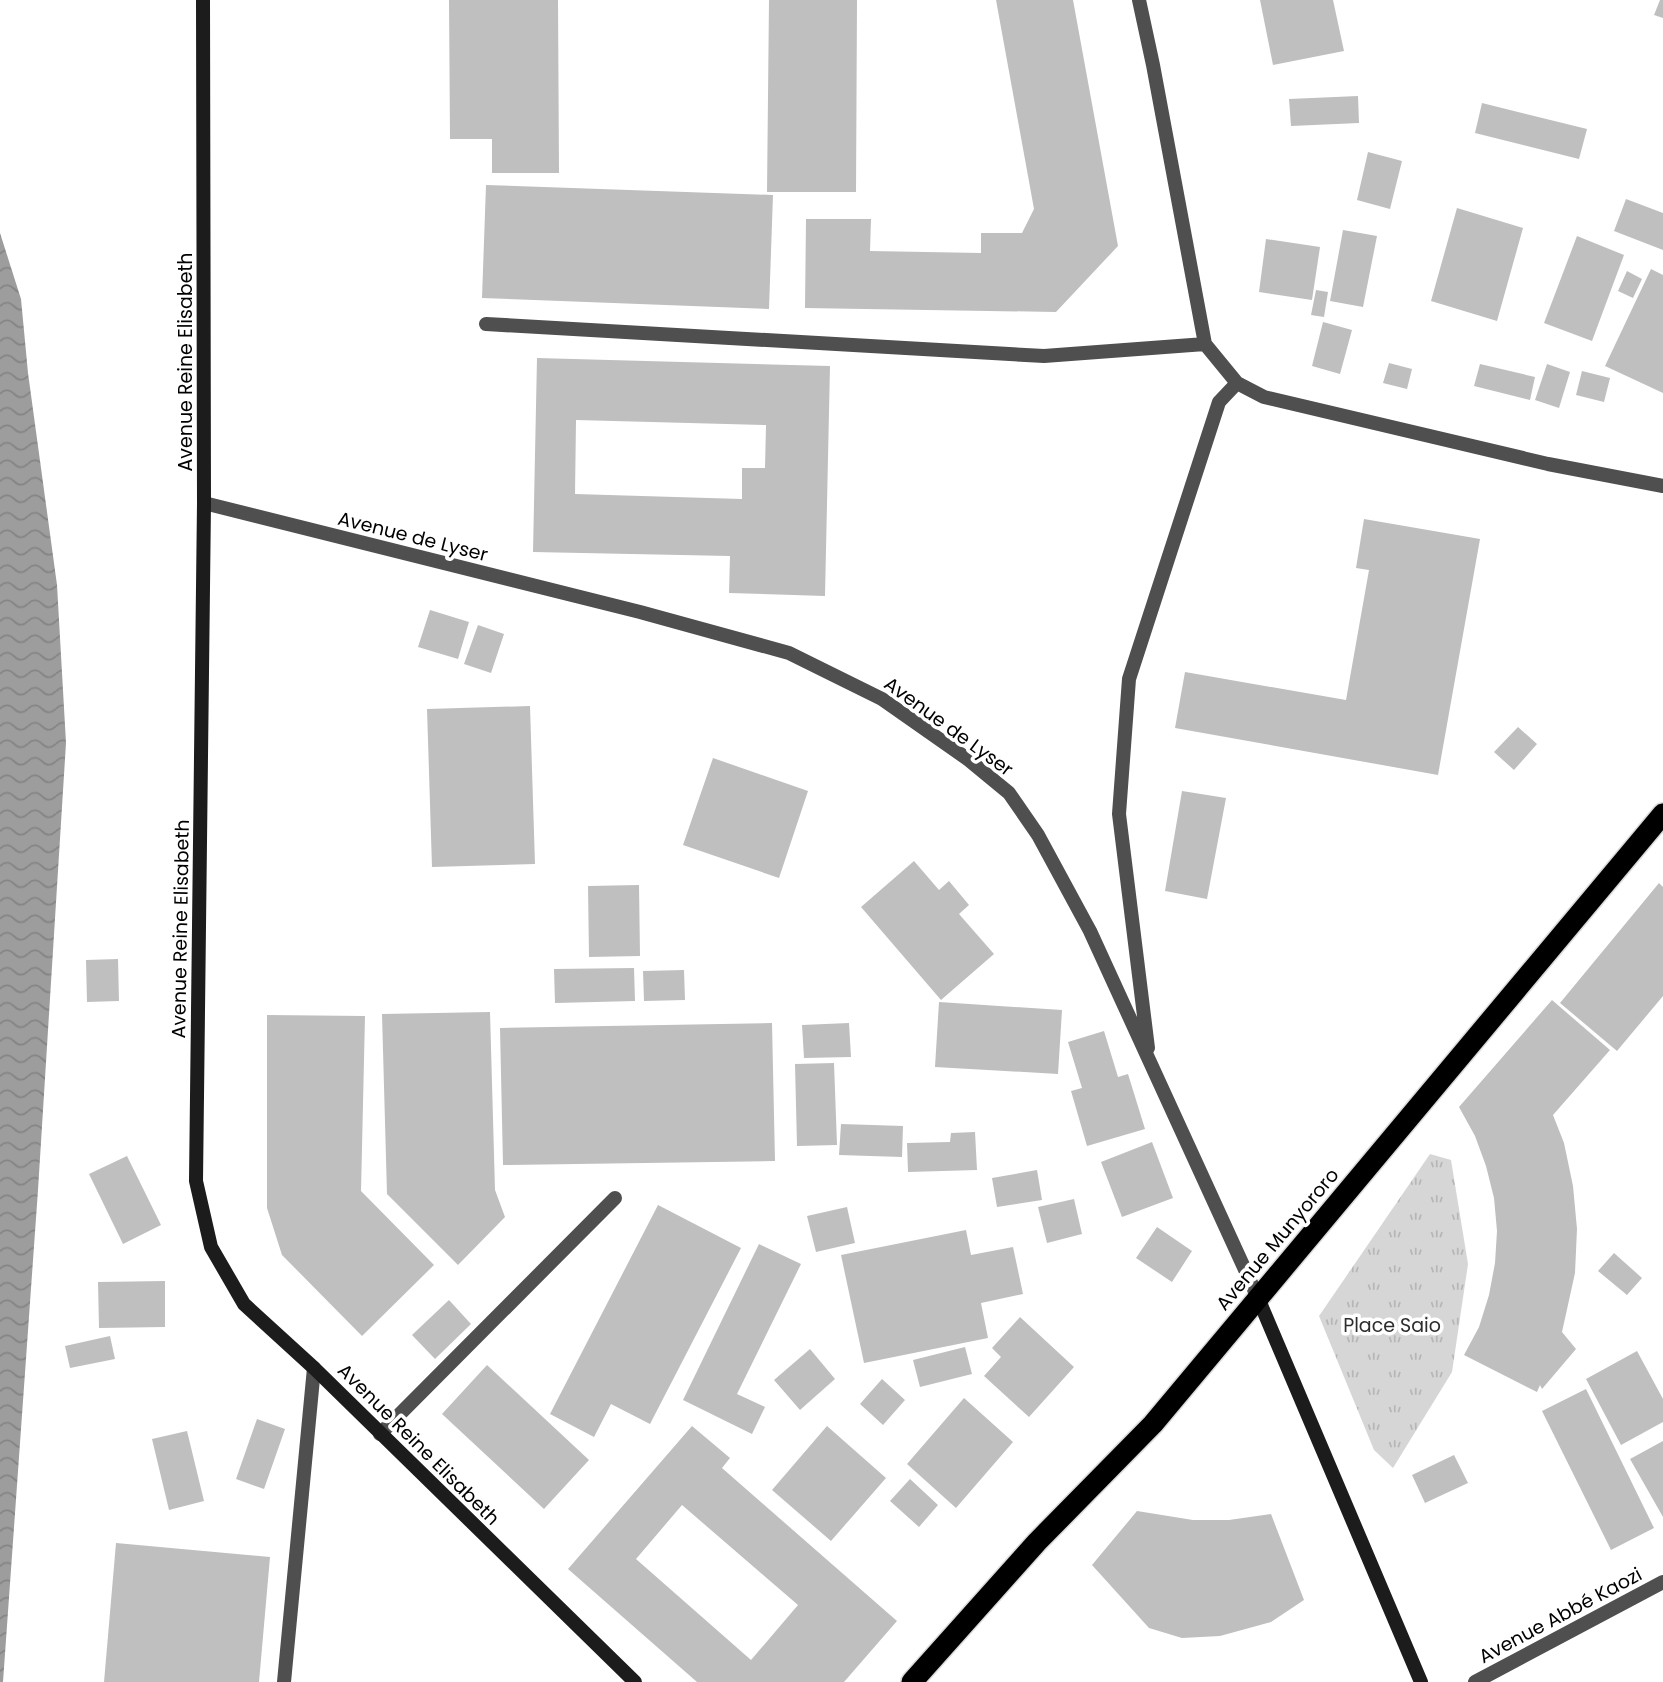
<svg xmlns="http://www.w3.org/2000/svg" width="1663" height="1682" font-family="Poppins,sans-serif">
<defs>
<pattern id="park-tufts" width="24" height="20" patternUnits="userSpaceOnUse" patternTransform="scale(1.75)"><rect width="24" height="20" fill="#d6d6d6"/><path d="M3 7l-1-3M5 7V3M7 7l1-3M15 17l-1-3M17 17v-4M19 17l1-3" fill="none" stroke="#b6b6b6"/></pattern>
<pattern id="water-waves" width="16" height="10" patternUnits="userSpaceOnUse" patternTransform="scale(1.75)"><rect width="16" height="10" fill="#9d9d9d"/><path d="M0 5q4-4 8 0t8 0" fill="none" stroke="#858585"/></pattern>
</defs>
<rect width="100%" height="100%" fill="#fff"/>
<path fill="url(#park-tufts)" d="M 1430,1154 L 1451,1160 L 1468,1264 L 1452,1372 L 1393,1468 L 1374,1450 L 1319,1316 Z"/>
<path fill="url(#water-waves)" d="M 0,233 L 21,299 L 28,373 L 57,585 L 66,743 L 38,1190 L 3,1682 L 0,1682 Z"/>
<path fill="#bfbfbf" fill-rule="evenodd" d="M 449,0 L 558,0 L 559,173 L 492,173 L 492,139 L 450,139 Z
M 769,0 L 857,0 L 856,192 L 767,192 Z
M 996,0 L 1073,0 L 1118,246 L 1056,312 L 805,308 L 806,219 L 871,219 L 870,251 L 981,253 L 981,233 L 1022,233 L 1034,209 Z
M 1260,0 L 1333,0 L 1344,51 L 1273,65 Z
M 1660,0 L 1663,0 L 1663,18 L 1654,15 Z
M 1358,96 L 1359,123 L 1291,126 L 1289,99 Z
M 1482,103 L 1587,129 L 1579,159 L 1475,133 Z
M 1368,152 L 1402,161 L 1390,209 L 1357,200 Z
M 486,185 L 773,195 L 769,309 L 482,298 Z
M 1626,199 L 1663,213 L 1663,250 L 1614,231 Z
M 1457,208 L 1523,228 L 1497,321 L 1431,301 Z
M 1343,230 L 1377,236 L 1363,307 L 1330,301 Z
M 1577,236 L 1624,255 L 1592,341 L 1544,323 Z
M 1266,239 L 1320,247 L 1312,300 L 1259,292 Z
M 1651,269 L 1663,275 L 1663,393 L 1605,366 Z
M 1627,271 L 1642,279 L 1633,298 L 1618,291 Z
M 1316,290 L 1328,292 L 1324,317 L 1311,315 Z
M 1323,322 L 1352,330 L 1340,374 L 1312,366 Z
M 537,358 L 830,366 L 825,596 L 729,593 L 730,556 L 533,552 ZM 576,420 L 766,425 L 765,468 L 742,468 L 742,499 L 575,494 Z
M 1389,363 L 1412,369 L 1407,389 L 1383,383 Z
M 1480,364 L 1535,377 L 1530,400 L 1474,386 Z
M 1547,364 L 1570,372 L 1559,408 L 1535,400 Z
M 1582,371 L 1610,378 L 1604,402 L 1576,395 Z
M 1364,519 L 1480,539 L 1438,775 L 1175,728 L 1185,672 L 1346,700 L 1369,570 L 1356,568 Z
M 430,610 L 469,622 L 458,659 L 418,647 Z
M 478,625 L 504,634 L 491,673 L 464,664 Z
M 530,706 L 535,864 L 432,867 L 427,709 Z
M 1518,727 L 1537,744 L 1514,770 L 1494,752 Z
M 713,758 L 808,791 L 779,878 L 683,845 Z
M 1182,791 L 1226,798 L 1207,899 L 1165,891 Z
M 914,861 L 939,890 L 949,881 L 969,905 L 959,914 L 994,954 L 941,1000 L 861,907 Z
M 1659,883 L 1663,887 L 1663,996 L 1617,1051 L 1560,1003 Z
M 639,885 L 640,956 L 589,957 L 588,886 Z
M 118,959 L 119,1001 L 87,1002 L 86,960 Z
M 634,968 L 635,1001 L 555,1003 L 554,969 Z
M 684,970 L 685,1000 L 644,1001 L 643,971 Z
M 1552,1000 L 1610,1050 L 1553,1115 L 1564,1143 L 1573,1186 L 1577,1229 L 1575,1273 L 1562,1332 L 1576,1349 L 1542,1389 L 1540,1385 L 1537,1392 L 1464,1355 L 1479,1327 L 1489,1295 L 1495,1263 L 1497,1231 L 1494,1198 L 1486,1166 L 1475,1136 L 1459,1107 Z
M 939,1002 L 1062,1010 L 1058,1074 L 935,1067 Z
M 490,1012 L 495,1190 L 505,1217 L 458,1265 L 387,1194 L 382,1014 Z
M 267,1015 L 365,1016 L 361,1191 L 434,1265 L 362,1336 L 282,1255 L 267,1208 Z
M 772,1023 L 775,1161 L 503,1165 L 500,1028 Z
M 849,1023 L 851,1057 L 804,1058 L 802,1025 Z
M 1104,1031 L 1118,1077 L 1128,1074 L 1145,1129 L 1087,1146 L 1071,1091 L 1082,1088 L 1068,1042 Z
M 834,1063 L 837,1145 L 797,1146 L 795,1064 Z
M 841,1124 L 903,1126 L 902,1157 L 839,1155 Z
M 975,1132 L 977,1170 L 908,1172 L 907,1143 L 950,1142 L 951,1133 Z
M 1152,1142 L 1173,1198 L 1122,1217 L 1101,1162 Z
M 127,1156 L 161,1225 L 123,1244 L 89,1174 Z
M 1037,1170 L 1042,1200 L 997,1207 L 992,1178 Z
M 1074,1199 L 1082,1234 L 1047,1243 L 1038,1207 Z
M 658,1205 L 741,1248 L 650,1424 L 611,1404 L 594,1437 L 550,1414 Z
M 847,1207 L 855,1243 L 816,1252 L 807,1216 Z
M 1157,1227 L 1192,1251 L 1172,1282 L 1136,1258 Z
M 966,1230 L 971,1255 L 1013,1247 L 1023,1294 L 981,1303 L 988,1338 L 864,1363 L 841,1255 Z
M 759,1244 L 801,1264 L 737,1394 L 765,1407 L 752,1434 L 683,1400 Z
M 1614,1253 L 1642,1278 L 1627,1295 L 1598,1271 Z
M 165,1281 L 165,1327 L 99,1328 L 98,1282 Z
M 449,1300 L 471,1324 L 435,1359 L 412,1335 Z
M 1020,1317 L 1074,1367 L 1029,1417 L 984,1376 L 1001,1357 L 992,1348 Z
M 110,1336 L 115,1359 L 70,1368 L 65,1346 Z
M 965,1347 L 972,1374 L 920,1387 L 913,1360 Z
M 810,1349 L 835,1379 L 800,1410 L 774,1380 Z
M 1637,1351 L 1663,1399 L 1663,1422 L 1621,1445 L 1586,1379 Z
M 487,1365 L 589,1460 L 544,1509 L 442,1414 Z
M 882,1379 L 905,1400 L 883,1425 L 860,1404 Z
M 1586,1389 L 1654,1528 L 1611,1550 L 1542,1411 Z
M 964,1398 L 1013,1442 L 956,1508 L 907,1464 Z
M 257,1419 L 285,1429 L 264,1489 L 236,1479 Z
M 692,1426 L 730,1458 L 722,1468 L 897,1621 L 844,1682 L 697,1682 L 568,1569 ZM 682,1505 L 798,1605 L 751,1660 L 636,1559 Z
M 827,1426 L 886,1478 L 831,1541 L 772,1490 Z
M 187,1431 L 204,1501 L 169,1510 L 152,1439 Z
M 1663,1441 L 1663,1517 L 1630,1459 Z
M 1454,1455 L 1468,1483 L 1425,1503 L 1412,1475 Z
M 910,1479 L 938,1505 L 919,1527 L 890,1501 Z
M 1137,1511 L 1193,1520 L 1229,1520 L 1271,1514 L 1304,1600 L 1271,1622 L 1220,1636 L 1182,1638 L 1149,1628 L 1092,1565 Z
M 116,1543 L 270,1557 L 259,1682 L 104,1682 Z"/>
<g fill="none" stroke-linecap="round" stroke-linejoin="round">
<g stroke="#dbdbdb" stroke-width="24">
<path id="highway" d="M 912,1682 L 1037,1542 L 1153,1424 L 1663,814"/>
</g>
<path stroke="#4f4f4f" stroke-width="14" d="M 1139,0 L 1153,65 L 1205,344 L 1237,383 L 1264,397 L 1548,464 L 1663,486
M 486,324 L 1044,356 L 1205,344
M 204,503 L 640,612 L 789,653 L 882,699 L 969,760 L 1009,793 L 1038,835 L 1090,931 L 1258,1298
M 1148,1048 L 1119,814 L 1129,679 L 1219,402 L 1237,383
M 380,1434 L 615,1198
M 284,1682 L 314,1368
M 1475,1682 L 1663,1582"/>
<path stroke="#1c1c1c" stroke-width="14" d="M 203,0 L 204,503 L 196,1181 L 211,1247 L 244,1304 L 314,1368 L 635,1682
M 1258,1298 L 1421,1682"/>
<use href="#highway" stroke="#000" stroke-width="21"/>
</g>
<g text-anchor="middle" stroke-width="7" stroke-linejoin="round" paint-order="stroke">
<g font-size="19" fill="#000" stroke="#fff">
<text transform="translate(185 362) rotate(-90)" y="7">Avenue Reine Elisabeth</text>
<text transform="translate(413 536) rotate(14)" y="7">Avenue de Lyser</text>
<text transform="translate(949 726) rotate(36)" y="7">Avenue de Lyser</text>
<text transform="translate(180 929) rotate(-89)" y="7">Avenue Reine Elisabeth</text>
<text transform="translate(1277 1239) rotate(-50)" y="7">Avenue Munyororo</text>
<text transform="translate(419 1444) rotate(45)" y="7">Avenue Reine Elisabeth</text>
<text transform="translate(1560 1615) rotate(-28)" y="7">Avenue Abbé Kaozi</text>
</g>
<g font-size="19" fill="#2d2d2d" stroke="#fff">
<text x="1392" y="1332">Place Saio</text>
</g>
</g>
</svg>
